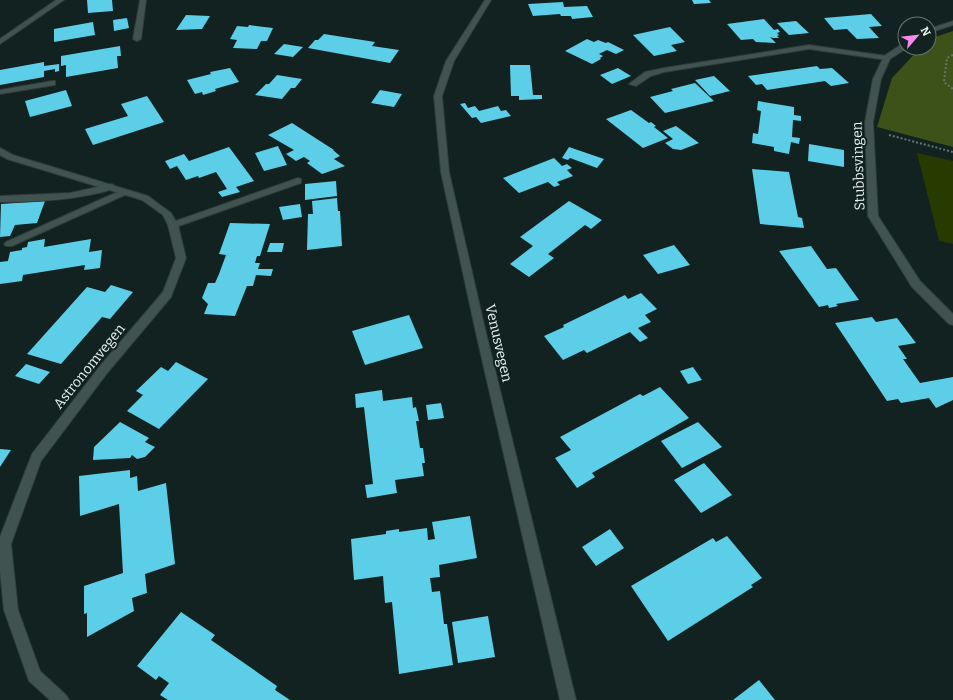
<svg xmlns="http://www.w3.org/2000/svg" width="953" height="700" font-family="Bitter,serif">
<rect width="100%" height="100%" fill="#112220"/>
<path fill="#273a00" d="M 917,153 L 953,161 L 953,244 L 939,241 Z"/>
<path fill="#3d5218" d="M 953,31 L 953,147 L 877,127 L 892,78 L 920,48 L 929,48 L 929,39 Z"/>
<path fill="#5ccee7" d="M 87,0 L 112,0 L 113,11 L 88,13 Z
M 692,0 L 709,0 L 711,3 L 694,4 Z
M 563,2 L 564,7 L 587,6 L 593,17 L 572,19 L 571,16 L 561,16 L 560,14 L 533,16 L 528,4 Z
M 871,14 L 882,26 L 869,27 L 879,38 L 857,39 L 847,29 L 834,30 L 824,18 Z
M 186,15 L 210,16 L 202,29 L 176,30 Z
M 127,18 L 129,28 L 114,31 L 113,20 Z
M 764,19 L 774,30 L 778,29 L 780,32 L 777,33 L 779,35 L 777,36 L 779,38 L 773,38 L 770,37 L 776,43 L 756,42 L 753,39 L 741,40 L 727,24 Z
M 796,21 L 809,33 L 789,35 L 777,23 Z
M 93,22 L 95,35 L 54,42 L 54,29 Z
M 249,25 L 273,28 L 267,41 L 261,41 L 257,49 L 233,48 L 237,40 L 230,39 L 237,26 L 248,27 Z
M 670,27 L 685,42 L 671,45 L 677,51 L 654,56 L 633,35 Z
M 324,34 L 375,42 L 372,46 L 399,50 L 390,63 L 308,48 L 315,40 L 318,40 Z
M 587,39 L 594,42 L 598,40 L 606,43 L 608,42 L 624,50 L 616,54 L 607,50 L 599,54 L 603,56 L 600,58 L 601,59 L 592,64 L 565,51 Z
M 284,44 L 303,47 L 293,57 L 274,54 Z
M 120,46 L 121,56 L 117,56 L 118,68 L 66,77 L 66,65 L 61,66 L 61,56 Z
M 44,62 L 44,66 L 59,64 L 59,71 L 55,72 L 55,69 L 44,71 L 44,77 L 0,85 L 0,70 Z
M 510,65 L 530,65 L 533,95 L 542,95 L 542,99 L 519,100 L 519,96 L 511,96 Z
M 817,66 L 820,69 L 832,68 L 849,83 L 831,86 L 825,81 L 767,90 L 762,84 L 756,85 L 748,76 Z
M 230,68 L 239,82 L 215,89 L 216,91 L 203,95 L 202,92 L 195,94 L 187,80 L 211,74 L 210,72 Z
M 618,68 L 631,76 L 612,84 L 600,75 Z
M 277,75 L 302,79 L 295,88 L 291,88 L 282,99 L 255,95 L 266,84 L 269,84 Z
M 714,76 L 730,91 L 710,96 L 695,80 Z
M 695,83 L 714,101 L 665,113 L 650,97 L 673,91 L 671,89 Z
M 66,90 L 72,106 L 30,117 L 25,101 Z
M 380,90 L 402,94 L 394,107 L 371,103 Z
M 147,96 L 164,122 L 93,145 L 85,129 L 128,116 L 121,104 Z
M 758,101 L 794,107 L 794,115 L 801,116 L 801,121 L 793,120 L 792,137 L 800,138 L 799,144 L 791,142 L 789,154 L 774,151 L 774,147 L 752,143 L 753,133 L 758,134 L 761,111 L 757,110 Z
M 465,103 L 468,108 L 475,106 L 479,111 L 498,106 L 501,111 L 506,110 L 511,116 L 481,123 L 476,117 L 472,118 L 460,104 Z
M 631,110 L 649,123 L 651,122 L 656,126 L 654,127 L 668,138 L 643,148 L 606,119 Z
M 292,123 L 334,150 L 333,150 L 340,156 L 334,159 L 345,166 L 322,174 L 307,163 L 310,161 L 304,157 L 296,161 L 286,154 L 294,150 L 268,135 Z
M 676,126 L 699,143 L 681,150 L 673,149 L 665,143 L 673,139 L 663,131 Z
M 809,144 L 844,150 L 844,167 L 808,161 Z
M 278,146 L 287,165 L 264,171 L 255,153 Z
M 229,147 L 254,181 L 236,187 L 240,192 L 222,197 L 218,192 L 227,189 L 216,172 L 199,178 L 198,176 L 186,180 L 177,166 L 170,169 L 165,161 L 184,154 L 189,161 Z
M 569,147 L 604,159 L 597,168 L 570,158 L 568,160 L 562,158 Z
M 554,158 L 562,166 L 567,164 L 572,168 L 567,170 L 573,176 L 557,182 L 560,185 L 554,187 L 548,182 L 519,193 L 503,178 Z
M 752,169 L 789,172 L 798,217 L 802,218 L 804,228 L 760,224 Z
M 336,181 L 337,196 L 305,200 L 305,184 Z
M 337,198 L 338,211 L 340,211 L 342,246 L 307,250 L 308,214 L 313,214 L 312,201 Z
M 45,201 L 37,223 L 15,225 L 10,236 L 0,237 L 1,204 Z
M 569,201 L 602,220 L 591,229 L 585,225 L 548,254 L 554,258 L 529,277 L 510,264 L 533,246 L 520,237 Z
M 300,204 L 302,217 L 283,220 L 279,207 Z
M 230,223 L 270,224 L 260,256 L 257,256 L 255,263 L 260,263 L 258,269 L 273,269 L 271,276 L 256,275 L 253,286 L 247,286 L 235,316 L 204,314 L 208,304 L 202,298 L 208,283 L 215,283 L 219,274 L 226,255 L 219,254 Z
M 45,239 L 44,247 L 91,239 L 89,252 L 102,250 L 100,268 L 84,270 L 85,265 L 23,275 L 22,281 L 0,284 L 0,262 L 8,261 L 10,252 L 22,250 L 22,248 L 27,247 L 28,242 Z
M 270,243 L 284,243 L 282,252 L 267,252 Z
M 674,245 L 690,265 L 658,274 L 643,255 Z
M 811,246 L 827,269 L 836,268 L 859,300 L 836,304 L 838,306 L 829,308 L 828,305 L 819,307 L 779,251 Z
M 111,285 L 133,292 L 110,319 L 102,317 L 61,364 L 27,354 L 87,287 L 105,292 Z
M 641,293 L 657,309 L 645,315 L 651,322 L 638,328 L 648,338 L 640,342 L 630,332 L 587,353 L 584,350 L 563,360 L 544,336 L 564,327 L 563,325 L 625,295 L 628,299 Z
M 409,315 L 423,348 L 365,365 L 352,331 Z
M 872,317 L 876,322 L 897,318 L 916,343 L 898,346 L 907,359 L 903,359 L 920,383 L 953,377 L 953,400 L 936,408 L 929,398 L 901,403 L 898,399 L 887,401 L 835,323 Z
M 176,362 L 208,379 L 159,429 L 127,411 L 143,395 L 136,391 L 161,367 L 168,371 Z
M 26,364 L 50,372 L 39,384 L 15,376 Z
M 693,367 L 702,380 L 688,384 L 680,371 Z
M 660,387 L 689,418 L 592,473 L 595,477 L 577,488 L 555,458 L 571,450 L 560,437 L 640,394 L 643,396 Z
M 382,390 L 383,401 L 412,397 L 413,408 L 416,407 L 419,421 L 416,421 L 420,448 L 423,448 L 425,463 L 422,463 L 424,476 L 395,480 L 397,493 L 367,498 L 365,485 L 373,484 L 364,407 L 356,408 L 355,394 Z
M 441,403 L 444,418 L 428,420 L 426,405 Z
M 120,422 L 149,438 L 145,442 L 155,447 L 145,457 L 137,459 L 132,455 L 130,458 L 93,460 L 94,447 Z
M 698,422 L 722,447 L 682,468 L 661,441 Z
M 0,449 L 11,450 L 0,467 Z
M 704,463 L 732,495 L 701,513 L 674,480 Z
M 130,470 L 130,478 L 137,476 L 138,491 L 166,483 L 175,564 L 145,574 L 147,593 L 132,598 L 134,611 L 87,637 L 87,613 L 84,614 L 84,586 L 123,573 L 119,504 L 80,516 L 79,476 Z
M 470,516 L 477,558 L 439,565 L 440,577 L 430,578 L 432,592 L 440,591 L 444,624 L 447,624 L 453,665 L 399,674 L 392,602 L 385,603 L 383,576 L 354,580 L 351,539 L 386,534 L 386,531 L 399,529 L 399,532 L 427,528 L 428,540 L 435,539 L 432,522 Z
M 610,529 L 624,548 L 596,566 L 582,547 Z
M 727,536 L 762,578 L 751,585 L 753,587 L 668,641 L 631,586 L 713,538 L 716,542 Z
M 181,612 L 215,635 L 211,640 L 277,686 L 275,690 L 290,700 L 168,700 L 160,695 L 169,683 L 159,676 L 156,680 L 137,666 Z
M 488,616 L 495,657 L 458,663 L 452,622 Z
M 759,680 L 775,700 L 733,700 Z"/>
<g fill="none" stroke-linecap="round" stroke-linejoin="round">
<g stroke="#2f3b39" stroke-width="2">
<path id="service" d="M 140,0 L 146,0 L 141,39 L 137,41 L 133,39 Z
M 809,45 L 887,56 L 891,58 L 887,60 L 809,49 L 664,72 L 651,76 L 636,86 L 629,84 L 645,72 L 664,68 Z
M 52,81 L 55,81 L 55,85 L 0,94 L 0,90 Z
M 298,178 L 301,179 L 301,183 L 176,227 L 173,228 L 168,225 L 170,223 Z
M 111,184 L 114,185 L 114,189 C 76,200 39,202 0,202 L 0,196 L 70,193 Z
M 124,189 L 127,190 L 127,194 L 12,246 L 6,246 L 4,244 L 6,242 Z"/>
</g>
<g stroke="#2f3b39" stroke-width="2">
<path id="minor" d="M 56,0 L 64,0 L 0,44 L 0,39 Z
M 953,21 L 953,25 L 929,33 L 929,29 Z
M 902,44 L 905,44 L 905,48 L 907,48 L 890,59 L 881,79 L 873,122 L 878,216 L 920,281 L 953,314 L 953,325 L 949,324 L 912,287 L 868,216 L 865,122 L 873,79 L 884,56 Z
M 0,148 L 13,155 L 148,196 L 171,213 L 178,225 L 186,258 L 171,297 L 108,372 L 41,461 L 11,544 L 18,610 L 40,671 L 66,695 L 69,700 L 50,700 L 29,681 L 4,610 L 0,571 L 0,537 L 32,454 L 100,366 L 163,292 L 176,258 L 168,225 L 163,215 L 142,200 L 7,159 L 0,155 Z"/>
</g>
<g stroke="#2f3b39" stroke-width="2">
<path id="tertiary" d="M 485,0 L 491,0 L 454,61 L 442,96 L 449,172 L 486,333 L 576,700 L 560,700 L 476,333 L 441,172 L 434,96 L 446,61 Z"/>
</g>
<path stroke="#667472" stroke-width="2" stroke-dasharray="2 2" stroke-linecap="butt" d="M 953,55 L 947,58 L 944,82 L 953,89
M 889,135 L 953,152"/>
<use href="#service" fill="#405350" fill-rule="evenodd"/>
<use href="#minor" fill="#405350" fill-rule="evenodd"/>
<use href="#tertiary" fill="#405350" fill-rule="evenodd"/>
</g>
<g text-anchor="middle" stroke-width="4" stroke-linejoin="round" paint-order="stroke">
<g font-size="14" fill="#eaf5f3" stroke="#112220">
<text transform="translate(858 166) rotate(-92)" y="5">Stubbsvingen</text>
<text transform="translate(499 343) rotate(77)" y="5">Venusvegen</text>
<text transform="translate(89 366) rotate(-51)" y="5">Astronomvegen</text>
</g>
</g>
<g transform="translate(917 36) rotate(62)"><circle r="19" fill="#112220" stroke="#687674"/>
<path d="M0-3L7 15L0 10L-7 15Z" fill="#f788ec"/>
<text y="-6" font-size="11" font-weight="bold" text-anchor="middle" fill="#eaf5f3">N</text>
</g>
</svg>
